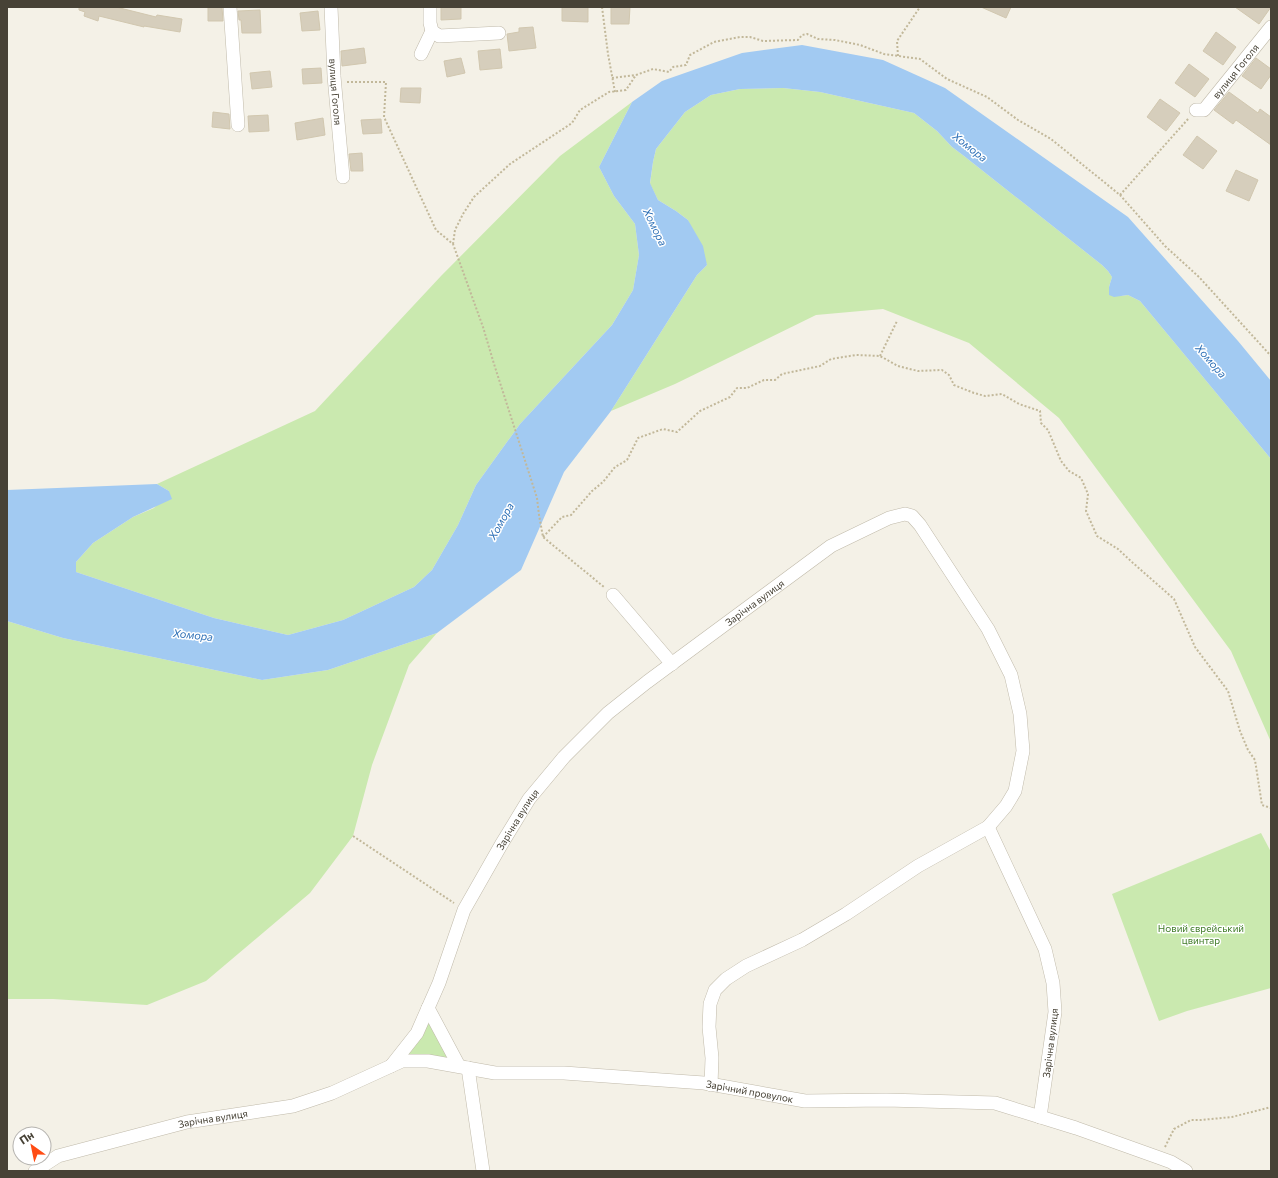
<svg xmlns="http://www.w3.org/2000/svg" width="1278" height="1178" font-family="Commissioner,sans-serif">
<rect width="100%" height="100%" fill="#f4f1e7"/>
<path fill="#cae9af" d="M 783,88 L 820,92 L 914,113 L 937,131 L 952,147 L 964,156 L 1102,265 L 1108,271 L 1112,277 L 1109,287 L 1121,296 L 1128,295 L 1140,301 L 1271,459 L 1271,742 L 1231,651 L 1059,418 L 969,343 L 883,309 L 816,315 L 675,384 L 611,411 L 697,275 L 707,265 L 688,220 L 676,211 L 658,200 L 650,184 L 653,162 L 656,149 L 685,112 L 711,95 L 740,89 Z
M 632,102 L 599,167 L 614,196 L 635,224 L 639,255 L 633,290 L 612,325 L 520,424 L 476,485 L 458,525 L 432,570 L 414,587 L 343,620 L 288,635 L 214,618 L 76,572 L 76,562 L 93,543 L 133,517 L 154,508 L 169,491 L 157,484 L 315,411 L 441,276 L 560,156 Z
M 7,621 L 63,638 L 262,680 L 328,670 L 437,633 L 409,665 L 372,765 L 353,836 L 310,893 L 206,981 L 147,1005 L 53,999 L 7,999 Z
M 1261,833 L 1271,852 L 1271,988 L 1187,1011 L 1159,1021 L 1112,894 Z
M 428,1008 L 459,1066 L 403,1061 Z"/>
<path fill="#a2caf2" d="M 802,45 L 883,60 L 945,88 L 1128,217 L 1238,341 L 1271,381 L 1271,459 L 1140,301 L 1128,295 L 1114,297 L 1109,295 L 1109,287 L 1112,277 L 1108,271 L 1102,265 L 964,156 L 952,147 L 937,131 L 914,113 L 820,92 L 783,88 L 740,89 L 711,95 L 685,112 L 656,149 L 653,162 L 650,183 L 658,200 L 676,211 L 688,220 L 703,246 L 707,265 L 697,275 L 611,411 L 564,472 L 521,570 L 437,633 L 328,670 L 262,680 L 63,638 L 7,621 L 7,490 L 157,484 L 169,491 L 172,499 L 133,517 L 93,543 L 76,562 L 76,572 L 214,618 L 288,635 L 343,620 L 414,587 L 432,570 L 458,525 L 476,485 L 520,424 L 612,325 L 633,290 L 639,255 L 635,224 L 614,196 L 599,167 L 632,102 L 662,81 L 742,53 Z"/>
<path fill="#d6cebc" stroke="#d1c7af" d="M 79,7 L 116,7 L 156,17 L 157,15 L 182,19 L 180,32 L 144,26 L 144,27 L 99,16 L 98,21 L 84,16 L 85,12 L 79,10 Z
M 208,7 L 222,7 L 223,21 L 208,21 Z
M 441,7 L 461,7 L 461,19 L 441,20 Z
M 562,7 L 588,7 L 588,22 L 562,21 Z
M 611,7 L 630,7 L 629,24 L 611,24 Z
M 981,7 L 1011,7 L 1006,18 Z
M 1235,7 L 1271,7 L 1259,24 Z
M 260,10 L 261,33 L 242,33 L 241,20 L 239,20 L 238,11 Z
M 318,11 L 320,30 L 302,31 L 300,13 Z
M 533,27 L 536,48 L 509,51 L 507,34 L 519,32 L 519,28 Z
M 1216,32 L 1236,47 L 1223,65 L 1203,51 Z
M 364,48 L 366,63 L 342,66 L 341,51 Z
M 500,49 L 502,68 L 480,70 L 478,51 Z
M 461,58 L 465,73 L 447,77 L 444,61 Z
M 1256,58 L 1271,69 L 1271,75 L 1261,89 L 1242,76 Z
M 1189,64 L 1209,79 L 1195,97 L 1175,83 Z
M 321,68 L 322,83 L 303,84 L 302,69 Z
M 270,71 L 272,87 L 252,89 L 250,73 Z
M 401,88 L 421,88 L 420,103 L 400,102 Z
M 1229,92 L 1258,113 L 1260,109 L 1271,117 L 1271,145 L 1236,120 L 1233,124 L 1214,110 Z
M 1160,99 L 1180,113 L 1166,131 L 1147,117 Z
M 213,112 L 229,114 L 230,129 L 212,127 Z
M 268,115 L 269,131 L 249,132 L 248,116 Z
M 323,118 L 325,135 L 297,140 L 295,123 Z
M 381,119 L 382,133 L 363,134 L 361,120 Z
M 1197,136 L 1217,151 L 1203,169 L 1183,155 Z
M 362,153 L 363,171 L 351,171 L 349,154 Z
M 1236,170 L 1258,180 L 1249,201 L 1226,191 Z"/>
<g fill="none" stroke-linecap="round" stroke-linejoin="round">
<g stroke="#c0baaa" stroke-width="14">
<g id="minor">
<path d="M 230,7 L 238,125"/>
<path id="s1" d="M 331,7 L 334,76 L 343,177"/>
<path d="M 430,7 L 430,23 L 432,31 L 439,36 L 499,33"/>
<path d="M 421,54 L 432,31"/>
<path id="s2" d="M 1196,110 L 1204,110 L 1271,27"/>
<path d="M 613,595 L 672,664"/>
<path d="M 988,827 L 1045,949 L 1053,983 L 1055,1012 L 1040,1117"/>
<path d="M 428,1008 L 459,1066"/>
<path id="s3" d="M 391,1066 L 417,1033 L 439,983 L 464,910 L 501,845 L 529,799 L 564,757 L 608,713 L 647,682 L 831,546 L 889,518 L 905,514 L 912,516 L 920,525 L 988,629 L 1011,675 L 1020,714 L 1023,751 L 1015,791 L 1006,806 L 988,827 L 918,866 L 846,914 L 802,940 L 746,966 L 726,979 L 715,990 L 710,1004 L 709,1027 L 712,1058 L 711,1085"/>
<path d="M 468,1068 L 483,1171"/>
<path id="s4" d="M 35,1171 L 58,1156 L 187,1122 L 293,1106 L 332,1093 L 402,1061 L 428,1061 L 495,1073 L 564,1073 L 704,1083 L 805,1101 L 886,1100 L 995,1103 L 1076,1128 L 1160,1158 L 1171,1162 L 1186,1171"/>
</g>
</g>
<path stroke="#c2b89a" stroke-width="2" stroke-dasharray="2 2" stroke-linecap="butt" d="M 602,7 L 608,54 L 615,92
M 898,56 L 897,41 L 920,7
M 612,78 L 636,75
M 347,82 L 386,82 L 384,117 L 436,230 L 453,244 L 483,327 L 494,364 L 537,498 L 539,515 L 543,537 L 604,587
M 1120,195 L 1189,118
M 453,244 L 455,230 L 463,214 L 474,197 L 510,164 L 572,123 L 580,110 L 609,92 L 626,90 L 636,75 L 653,69 L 669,72 L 673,67 L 686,65 L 690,55 L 714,42 L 740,37 L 750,37 L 763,41 L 798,40 L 802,35 L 807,34 L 818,39 L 835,40 L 860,45 L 884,54 L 920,59 L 947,79 L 987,97 L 1018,120 L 1051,139 L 1120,195 L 1165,246 L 1199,277 L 1271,356
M 880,356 L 897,321
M 543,537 L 562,517 L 571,515 L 592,491 L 603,482 L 615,467 L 627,460 L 638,438 L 663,429 L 677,432 L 700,411 L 730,397 L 737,388 L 747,388 L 764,380 L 775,380 L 782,374 L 820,366 L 831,359 L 856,355 L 880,356 L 898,366 L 918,371 L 942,370 L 949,375 L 954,385 L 974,393 L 985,396 L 1002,394 L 1019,404 L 1040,411 L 1041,423 L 1048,430 L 1061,461 L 1069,471 L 1081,478 L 1088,494 L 1086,511 L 1097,536 L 1118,549 L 1133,563 L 1174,599 L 1195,647 L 1228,691 L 1240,731 L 1248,750 L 1255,760 L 1262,805 L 1271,808
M 353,836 L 454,903
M 1165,1147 L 1174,1129 L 1191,1120 L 1201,1120 L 1232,1117 L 1271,1107"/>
<use href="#minor" stroke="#fff" stroke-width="13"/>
</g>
<g text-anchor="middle" stroke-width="3" stroke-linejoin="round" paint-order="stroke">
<g font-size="10" fill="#474236" stroke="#fff">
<text dy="4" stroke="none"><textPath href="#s2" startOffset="58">вулиця Гоголя</textPath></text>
<text dy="4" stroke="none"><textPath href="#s1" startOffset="85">вулиця Гоголя</textPath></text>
<text dy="4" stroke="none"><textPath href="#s3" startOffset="603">Зарічна вулиця</textPath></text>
<text dy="4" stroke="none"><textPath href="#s3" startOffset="279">Зарічна вулиця</textPath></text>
<text transform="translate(1050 1043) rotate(-83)" y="4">Зарічна вулиця</text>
<text dy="4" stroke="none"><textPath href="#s4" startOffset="736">Зарічний провулок</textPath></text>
<text dy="4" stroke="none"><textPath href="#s4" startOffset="187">Зарічна вулиця</textPath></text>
</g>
<g font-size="10" fill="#3f7b27" stroke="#fff">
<text x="1201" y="932">Новий єврейський<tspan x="1201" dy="12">цвинтар</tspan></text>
</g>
<g font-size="11" font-style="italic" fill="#2c6fb6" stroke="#fff">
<text transform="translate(970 147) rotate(38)" y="4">Хомора</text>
<text transform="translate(655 227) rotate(64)" y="4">Хомора</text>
<text transform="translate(1211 361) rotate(49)" y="4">Хомора</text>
<text transform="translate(501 521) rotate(-61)" y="4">Хомора</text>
<text transform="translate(193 635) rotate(6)" y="4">Хомора</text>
</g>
</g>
<rect width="1278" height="1178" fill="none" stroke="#474236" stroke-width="16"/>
<g transform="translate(32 1146) rotate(327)"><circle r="19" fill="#ffffff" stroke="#b5b3af"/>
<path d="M0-3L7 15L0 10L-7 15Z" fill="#ff4c14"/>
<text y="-6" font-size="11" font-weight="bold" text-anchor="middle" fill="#474236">Пн</text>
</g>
</svg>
